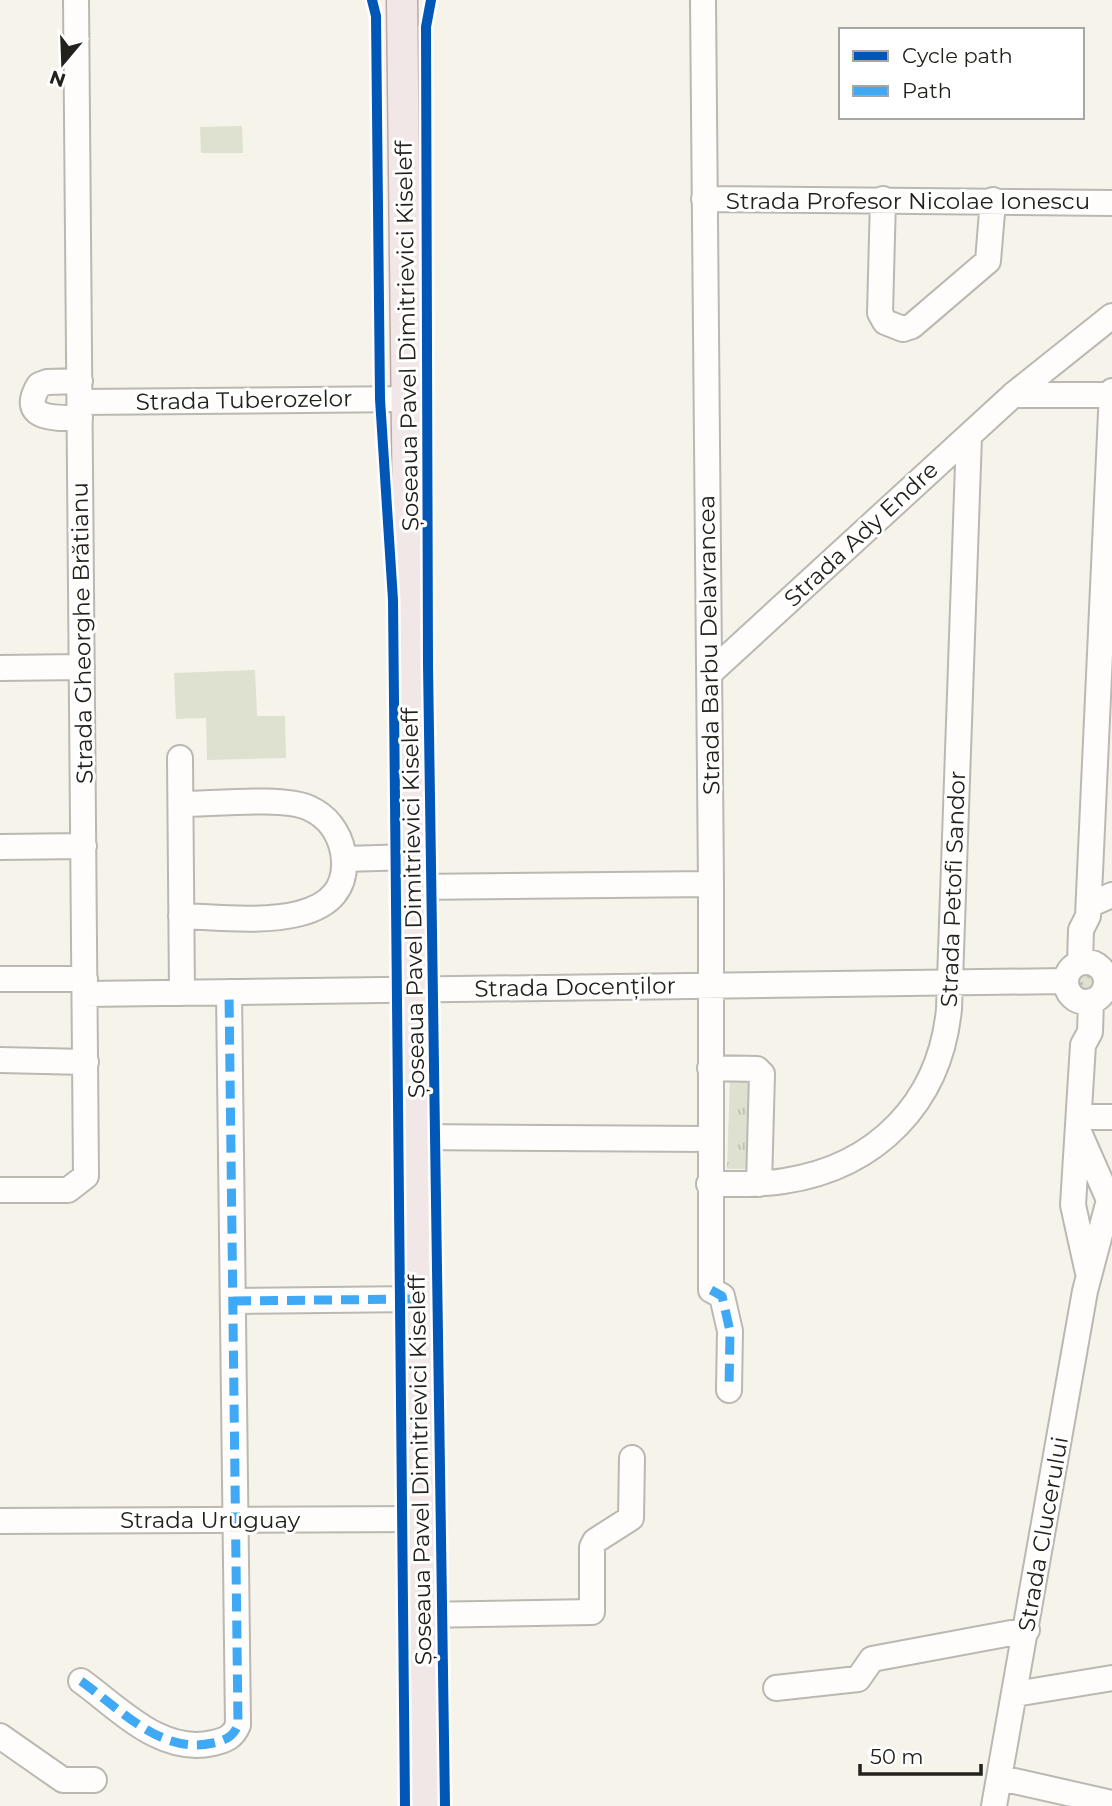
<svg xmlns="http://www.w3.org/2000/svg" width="1112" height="1806" font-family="Montserrat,sans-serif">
<defs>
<pattern id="grass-dots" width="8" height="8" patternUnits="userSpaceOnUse" patternTransform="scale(1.75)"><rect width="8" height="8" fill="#dee0d0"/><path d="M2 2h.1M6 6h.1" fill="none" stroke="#bec0b2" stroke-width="1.8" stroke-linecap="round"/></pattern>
<pattern id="park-tufts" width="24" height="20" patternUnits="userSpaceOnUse" patternTransform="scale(1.75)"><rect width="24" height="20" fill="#dee0d0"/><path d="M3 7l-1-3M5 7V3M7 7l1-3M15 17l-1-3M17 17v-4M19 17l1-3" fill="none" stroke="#bec0b2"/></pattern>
</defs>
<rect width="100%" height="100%" fill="#f6f3eb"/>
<path fill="url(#grass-dots)" d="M1073 982a13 13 0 1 1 26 0a13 13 0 1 1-26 0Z"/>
<path fill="url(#park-tufts)" d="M 730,1077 L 752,1078 L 749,1169 L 727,1169 Z"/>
<path fill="#dee0d0" d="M 242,126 L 243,153 L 201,153 L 200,127 Z
M 255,670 L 257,716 L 285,716 L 286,758 L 207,760 L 206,718 L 176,719 L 174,673 Z"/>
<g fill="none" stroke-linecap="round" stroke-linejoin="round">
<g stroke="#bbb8b2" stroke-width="28">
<path id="minor" d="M 703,0 L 711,884 L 711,1290 L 722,1296 L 730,1331 L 729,1390
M 704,199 L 1112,203
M 883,199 L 880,313 L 885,322 L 903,329 L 912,326 L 988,261 L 993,200
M 80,381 L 47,382 L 39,385 C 17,421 58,418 80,418
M 1013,395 L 1112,395
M 80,402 L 408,399
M 0,668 L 82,667
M 710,673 L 1013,395 L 1112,316
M 180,758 L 182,993
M 181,804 C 211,804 284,796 309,808 C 327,816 339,832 343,852 C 357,937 230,917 181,916
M 0,847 L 84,846
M 344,859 L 413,857
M 413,887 L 711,884
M 1089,905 L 1112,895
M1066 982a20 20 0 1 1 40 0a20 20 0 1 1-40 0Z
M 1080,963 L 1081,930 L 1088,916 L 1112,391
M 0,979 L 85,979
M 85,994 L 1065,981
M 0,1060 L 86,1062
M 710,1068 L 757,1069 L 762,1074 L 759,1184
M 1079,1117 L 1112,1117
M 416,1137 L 709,1139
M 709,1184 C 734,1184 760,1185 784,1181 C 877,1167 940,1102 949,1009 L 969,436
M 0,1190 L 68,1190 L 86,1176 L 76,0
M 1088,1273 L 1073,1205 L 1083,1045 L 1090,1032 L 1091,1001
M 233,1301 L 418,1299
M 0,1521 L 420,1519
M 421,1615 L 592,1612 L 592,1547 L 595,1541 L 631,1518 L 632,1458
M 81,1681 C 120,1709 161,1755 213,1743 C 226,1740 233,1737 238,1725 L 229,992
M 776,1688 L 858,1679 L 872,1659 L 1027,1630
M 1015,1694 L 1112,1678
M 0,1736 L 63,1780 L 94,1780
M 1001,1778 L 1112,1803
M 994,1806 L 1085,1291 L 1109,1200 L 1078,1130"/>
</g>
<g stroke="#bca9a6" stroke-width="33">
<path id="major" d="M 402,0 L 423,1806"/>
</g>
<use href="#minor" stroke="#fefdfc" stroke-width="24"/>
<use href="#major" stroke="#f2e7e7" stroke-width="30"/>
<path stroke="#3fa9f5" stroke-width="9" stroke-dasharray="18 9" stroke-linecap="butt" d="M 711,1290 L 722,1296 L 730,1331 L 729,1390
M 233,1301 L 418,1299
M 81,1681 C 120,1709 161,1755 213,1743 C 226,1740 233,1737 238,1725 L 229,992"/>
<g stroke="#fff" stroke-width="15">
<path id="cycleway" d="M 372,0 L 376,16 L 380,399 L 393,600 L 405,1806
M 431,0 L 426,27 L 428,664 L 445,1806"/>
</g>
<use href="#cycleway" stroke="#0057b8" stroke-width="10"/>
</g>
<g text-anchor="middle" stroke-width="6" stroke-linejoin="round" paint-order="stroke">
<g font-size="23" fill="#23211c" stroke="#fff">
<text x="908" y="209">Strada Profesor Nicolae Ionescu</text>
<text transform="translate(407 336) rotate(-91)" y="8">Șoseaua Pavel Dimitrievici Kiseleff</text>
<text transform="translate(244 400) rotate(-1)" y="8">Strada Tuberozelor</text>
<text transform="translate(861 534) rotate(-43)" y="8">Strada Ady Endre</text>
<text transform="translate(82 633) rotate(-91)" y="8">Strada Gheorghe Brătianu</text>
<text transform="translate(709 645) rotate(-91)" y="8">Strada Barbu Delavrancea</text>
<text transform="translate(953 889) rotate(-88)" y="8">Strada Petofi Sandor</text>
<text transform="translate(413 903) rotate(-91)" y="8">Șoseaua Pavel Dimitrievici Kiseleff</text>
<text transform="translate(575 987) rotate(-1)" y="8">Strada Docenților</text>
<text transform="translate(420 1470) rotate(-91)" y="8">Șoseaua Pavel Dimitrievici Kiseleff</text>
<text x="210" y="1528">Strada Uruguay</text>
<text transform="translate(1043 1534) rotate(-80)" y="8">Strada Clucerului</text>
</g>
</g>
<rect x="839" y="28" width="245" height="91" fill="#ffffff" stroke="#a7a6a4" stroke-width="2"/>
<rect x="853" y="51" width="35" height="10" fill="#0057b8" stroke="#a7a6a4" stroke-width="2"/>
<text x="902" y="63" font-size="21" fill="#23211c">Cycle path</text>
<rect x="853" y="86" width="35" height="10" fill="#3fa9f5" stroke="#a7a6a4" stroke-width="2"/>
<text x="902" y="98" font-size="21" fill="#23211c">Path</text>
<g transform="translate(63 63) rotate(199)" stroke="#ffffff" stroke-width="5" paint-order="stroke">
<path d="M0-5L12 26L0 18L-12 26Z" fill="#23211c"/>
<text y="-10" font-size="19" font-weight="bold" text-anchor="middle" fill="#23211c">N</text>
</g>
<path d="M860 1764v10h121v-10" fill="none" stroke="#23211c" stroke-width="3.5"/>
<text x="870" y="1764" font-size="21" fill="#23211c" stroke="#ffffff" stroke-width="5" paint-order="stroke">50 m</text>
</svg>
